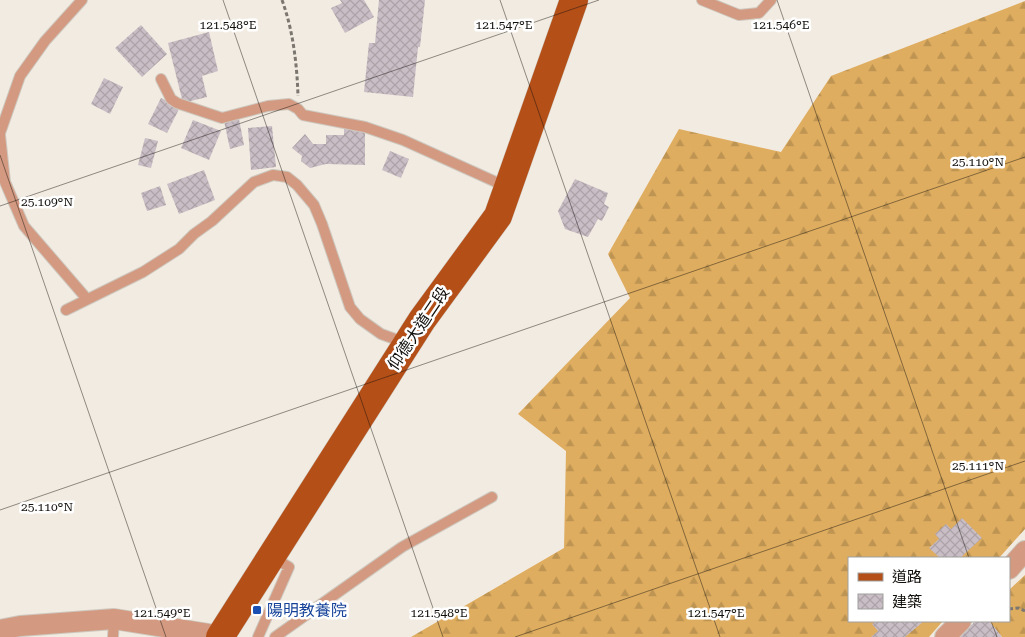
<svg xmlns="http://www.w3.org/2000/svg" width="1025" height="637" font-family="'Roboto Serif','Noto Sans TC',serif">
<defs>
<pattern id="forest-firs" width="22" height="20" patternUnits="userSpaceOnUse" patternTransform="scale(1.25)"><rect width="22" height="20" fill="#dfad60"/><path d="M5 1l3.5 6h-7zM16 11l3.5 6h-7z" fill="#be9452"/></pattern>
<pattern id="building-cross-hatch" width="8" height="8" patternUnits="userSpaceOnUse" patternTransform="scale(1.25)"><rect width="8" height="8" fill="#c9bec5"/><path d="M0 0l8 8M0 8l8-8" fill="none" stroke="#aca2a8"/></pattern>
</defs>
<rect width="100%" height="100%" fill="#f2ebe1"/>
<path fill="url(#forest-firs)" d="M 1025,1 L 1025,529 L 999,558 L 849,558 L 849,621 L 943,621 L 929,637 L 411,637 L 564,548 L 566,451 L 518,414 L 630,298 L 608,254 L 679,129 L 781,152 L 831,76 Z
M 1025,575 L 1025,637 L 1002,637 L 989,621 L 1009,621 L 1009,590 Z"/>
<path fill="url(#building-cross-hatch)" d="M 340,0 L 364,0 L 374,17 L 345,33 L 331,8 L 342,3 Z
M 379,0 L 425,0 L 420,47 L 418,47 L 413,97 L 364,92 L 369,43 L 375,43 Z
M 141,25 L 167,54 L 142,77 L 115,48 Z
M 209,32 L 218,71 L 202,76 L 207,97 L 183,103 L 168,43 Z
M 104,78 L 123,87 L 110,114 L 91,104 Z
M 161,98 L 180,107 L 167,133 L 148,124 Z
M 239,119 L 244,145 L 230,149 L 224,121 Z
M 193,120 L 221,131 L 209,160 L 181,148 Z
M 272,126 L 276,167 L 251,170 L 248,128 Z
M 344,128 L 365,128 L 365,165 L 326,164 L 310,168 L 301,161 L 302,156 L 292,148 L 305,134 L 313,144 L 326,144 L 326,135 L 344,135 Z
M 145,138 L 158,141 L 151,168 L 138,165 Z
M 390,151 L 409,159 L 401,178 L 382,170 Z
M 204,170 L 215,200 L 179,214 L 167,184 Z
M 575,179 L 608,193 L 604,204 L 609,207 L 602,221 L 598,219 L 588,237 L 565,229 L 558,211 Z
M 160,186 L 166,205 L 147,211 L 141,193 Z
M 962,518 L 982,538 L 960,558 L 940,558 L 929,548 L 939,539 L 935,534 L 946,524 L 951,529 Z
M 876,621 L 924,621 L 905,637 L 871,637 L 878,631 L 872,624 Z
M 976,621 L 989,621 L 1002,637 L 957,637 Z"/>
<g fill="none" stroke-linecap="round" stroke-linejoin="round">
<g stroke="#cec8bf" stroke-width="12">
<path id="service" d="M 702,0 L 739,15 L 759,13 L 771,0
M 161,79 L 171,99 L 177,103 L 222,118 L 268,106 L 289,104 L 298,109 L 303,115 L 365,127 L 403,140 L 507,187
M 0,133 L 20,76 L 45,41 L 82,0
M 0,135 L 5,182 L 24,226 L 87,299
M 66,310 L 143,272 L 179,249 L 194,234 L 212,221 L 254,182 L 273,175 L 287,177 L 297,185 L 314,205 L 322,224 L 350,307 L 360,319 L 381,334 L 406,343
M 113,637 L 114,619
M 258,637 L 289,567 L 272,557
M 275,637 L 402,547 L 492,497"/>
</g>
<g stroke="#cec8bf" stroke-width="22">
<path id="minor" d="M 1009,569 L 1025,551
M 0,630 L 20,626 L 114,619 L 221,636
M 945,637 L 961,621"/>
</g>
<g stroke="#cec8bf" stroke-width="29">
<path id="primary" d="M 220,637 L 422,320 L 498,216 L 574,0"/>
</g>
<path stroke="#7b766f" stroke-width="3" stroke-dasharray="4 2.5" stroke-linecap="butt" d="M 282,0 C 293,30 297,64 298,96
M 1009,609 L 1019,608 L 1025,611"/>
<use href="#service" stroke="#d39a81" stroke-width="10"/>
<use href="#minor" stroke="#d39a81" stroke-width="20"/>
<use href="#primary" stroke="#b44f18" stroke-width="28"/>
</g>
<path fill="none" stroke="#110f0b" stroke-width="1" stroke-opacity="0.45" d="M 223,0 L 443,637M 500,0 L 720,637M 777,0 L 969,558M 0,155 L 166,637M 0,206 L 599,0M 0,510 L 1025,157M 991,621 L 997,637M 515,637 L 1025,461"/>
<rect fill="#1a4fb4" stroke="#fff" stroke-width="2" x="252" y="605" width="10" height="10" rx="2.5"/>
<g text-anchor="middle" stroke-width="5" stroke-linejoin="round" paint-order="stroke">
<g font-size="16" fill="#110f0b" stroke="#fff">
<text transform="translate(418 328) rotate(-56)" y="6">仰德大道二段</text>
</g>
<g font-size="16" fill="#164399" stroke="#fff" text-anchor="start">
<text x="267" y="616">陽明教養院</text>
</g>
</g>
<g font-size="12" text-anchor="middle" fill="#110f0b" stroke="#fff" stroke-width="5" stroke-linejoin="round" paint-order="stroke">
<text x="228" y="29">121.548°E</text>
<text x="504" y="29">121.547°E</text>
<text x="781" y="29">121.546°E</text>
<text x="978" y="166">25.110°N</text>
<text x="47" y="206">25.109°N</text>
<text x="978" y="470">25.111°N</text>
<text x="47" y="511">25.110°N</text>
<text x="162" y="617">121.549°E</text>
<text x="439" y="617">121.548°E</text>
<text x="716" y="617">121.547°E</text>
</g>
<rect x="848" y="557" width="162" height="65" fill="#ffffff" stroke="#a09f9d"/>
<rect x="858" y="573" width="25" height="8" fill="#b44f18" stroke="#a09f9d"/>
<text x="892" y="582" font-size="15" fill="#110f0b">道路</text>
<rect x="858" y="594" width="25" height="15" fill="url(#building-cross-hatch)" stroke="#a09f9d"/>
<text x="892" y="607" font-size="15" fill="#110f0b">建築</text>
</svg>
